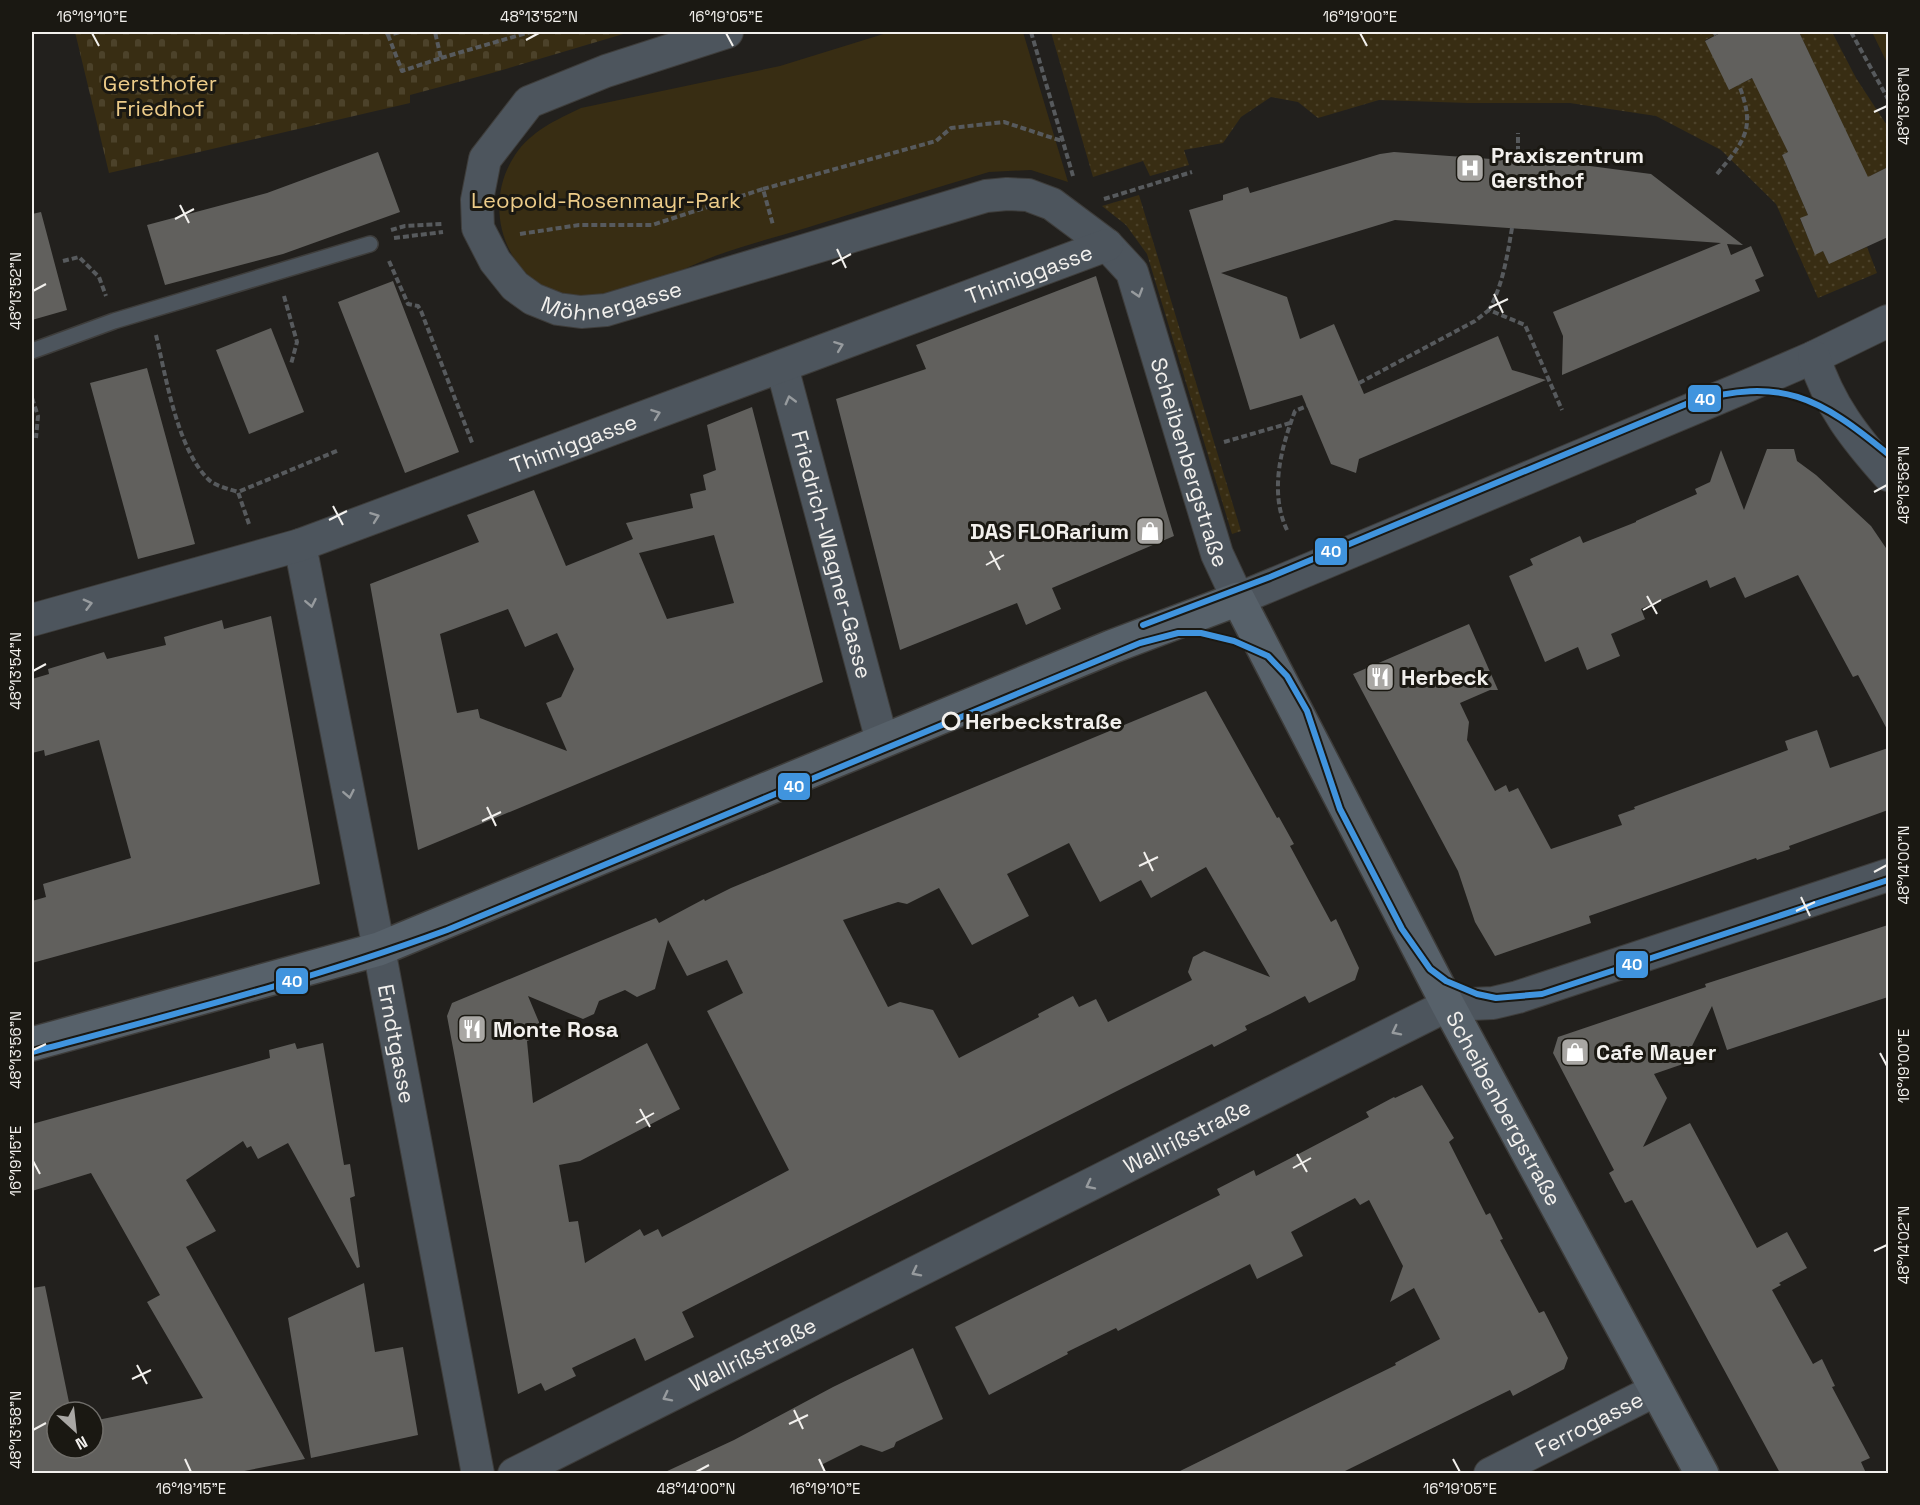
<svg xmlns="http://www.w3.org/2000/svg" width="1920" height="1505" font-family="'Space Grotesk',sans-serif">
<defs>
<pattern id="grass-dots" width="8" height="8" patternUnits="userSpaceOnUse" patternTransform="scale(1.5)"><rect width="8" height="8" fill="#382d13"/><path d="M2 2h.1M6 6h.1" fill="none" stroke="#4c422a" stroke-width="1.8" stroke-linecap="round"/></pattern>
<pattern id="cemetery-stones" width="16" height="16" patternUnits="userSpaceOnUse" patternTransform="scale(1.5)"><rect width="16" height="16" fill="#382d13"/><path d="M2 7V4a2 2 0 0 1 4 0v3zM10 15v-3a2 2 0 0 1 4 0v3z" fill="#4c422a"/></pattern>
</defs>
<rect width="100%" height="100%" fill="#22201d"/>
<path fill="url(#grass-dots)" d="M 1051,32 L 1722,32 L 1705,40 L 1729,89 L 1755,77 L 1788,152 L 1782,155 L 1808,215 L 1800,219 L 1815,254 L 1823,251 L 1829,263 L 1867,247 L 1877,273 L 1818,298 L 1776,204 L 1721,150 L 1656,116 L 1570,103 L 1468,103 L 1379,100 L 1318,118 L 1298,102 L 1271,97 L 1241,117 L 1223,143 L 1184,150 L 1189,165 L 1150,176 L 1143,161 L 1093,177 Z
M 1799,32 L 1832,32 L 1856,78 L 1888,127 L 1888,167 L 1859,182 L 1847,134 Z
M 1139,195 L 1241,531 L 1232,534 L 1147,254 L 1126,225 L 1102,206 Z"/>
<path fill="url(#cemetery-stones)" d="M 75,32 L 630,32 L 492,73 L 410,95 L 410,103 L 109,173 Z"/>
<path fill="#382d13" d="M 890,32 L 1023,32 L 1068,182 L 1031,170 L 989,172 C 928,190 867,209 806,228 C 776,237 745,245 715,256 C 674,272 636,295 591,298 C 515,301 475,215 515,155 C 531,131 556,120 581,108 L 780,66 Z
M 1872,32 L 1888,32 L 1888,65 Z"/>
<path fill="#61605d" fill-rule="evenodd" d="M 1722,32 L 1799,32 L 1868,177 L 1888,167 L 1888,237 L 1829,264 L 1823,251 L 1815,255 L 1800,218 L 1808,215 L 1782,155 L 1788,152 L 1752,78 L 1729,90 L 1705,41 Z
M 378,152 L 400,212 L 283,254 L 165,285 L 147,225 L 267,193 Z
M 1394,152 L 1590,166 L 1651,174 L 1743,245 L 1727,244 L 1731,255 L 1751,246 L 1764,276 L 1755,280 L 1760,291 L 1562,375 L 1563,336 L 1553,312 L 1721,243 L 1395,220 L 1221,273 L 1287,297 L 1300,339 L 1334,324 L 1364,394 L 1498,336 L 1512,370 L 1546,380 L 1359,459 L 1356,473 L 1331,464 L 1302,395 L 1250,410 L 1189,210 L 1223,200 L 1223,195 L 1248,187 L 1250,193 L 1380,154 Z
M 41,212 L 67,310 L 32,320 L 32,214 Z
M 1096,276 L 1174,536 L 1052,588 L 1061,609 L 1026,625 L 1017,603 L 900,650 L 836,399 L 926,369 L 916,345 Z
M 393,281 L 459,452 L 405,473 L 338,302 Z
M 271,328 L 304,412 L 249,434 L 216,350 Z
M 147,368 L 195,544 L 138,559 L 90,383 Z
M 752,407 L 823,682 L 418,850 L 370,584 L 479,542 L 467,515 L 534,490 L 566,566 L 633,539 L 626,523 L 693,508 L 690,494 L 706,490 L 703,475 L 716,470 L 707,425 ZM 714,535 L 734,603 L 667,619 L 639,553 ZM 508,609 L 525,647 L 557,633 L 574,669 L 561,697 L 546,703 L 567,751 L 480,718 L 478,709 L 457,713 L 440,634 Z
M 1767,449 L 1794,449 L 1797,461 L 1816,475 L 1871,526 L 1888,551 L 1888,731 L 1858,675 L 1853,677 L 1798,575 L 1745,598 L 1735,577 L 1710,588 L 1707,580 L 1641,609 L 1645,619 L 1611,634 L 1620,656 L 1587,670 L 1578,647 L 1545,662 L 1509,576 L 1533,565 L 1530,559 L 1580,536 L 1583,543 L 1636,522 L 1636,521 L 1697,494 L 1695,489 L 1710,482 L 1721,450 L 1744,510 Z
M 271,616 L 320,884 L 32,963 L 32,901 L 46,897 L 43,884 L 131,858 L 99,740 L 45,756 L 44,750 L 32,753 L 32,679 L 49,674 L 48,669 L 104,652 L 107,659 L 166,645 L 164,637 L 222,620 L 224,629 Z
M 1469,624 L 1498,690 L 1490,690 L 1460,703 L 1469,722 L 1467,740 L 1495,791 L 1506,785 L 1509,792 L 1518,788 L 1551,849 L 1622,825 L 1618,815 L 1635,809 L 1634,807 L 1788,750 L 1785,741 L 1817,730 L 1830,768 L 1888,748 L 1888,810 L 1789,846 L 1790,849 L 1757,860 L 1756,858 L 1589,916 L 1591,923 L 1495,956 L 1475,922 L 1458,871 L 1353,674 Z
M 1206,691 L 1277,818 L 1279,817 L 1294,844 L 1290,846 L 1331,922 L 1336,919 L 1359,968 L 1355,980 L 1309,1003 L 1305,996 L 1270,1014 L 1245,1026 L 1247,1030 L 1214,1047 L 1212,1044 L 1123,1088 L 682,1312 L 694,1337 L 645,1361 L 635,1338 L 572,1368 L 576,1376 L 545,1391 L 541,1383 L 518,1394 L 447,1016 L 452,1003 L 656,918 L 659,923 L 704,899 L 705,901 L 731,888 ZM 1069,843 L 1100,902 L 1141,880 L 1151,898 L 1206,867 L 1270,977 L 1204,951 L 1193,957 L 1188,972 L 1192,980 L 1108,1022 L 1096,999 L 1079,1007 L 1073,996 L 1038,1014 L 1039,1017 L 959,1058 L 933,1010 L 900,1002 L 888,1007 L 843,920 L 898,902 L 907,904 L 939,888 L 972,945 L 1029,916 L 1007,874 ZM 668,940 L 687,976 L 727,960 L 743,993 L 707,1011 L 789,1170 L 662,1237 L 658,1229 L 644,1236 L 640,1229 L 585,1263 L 578,1221 L 569,1222 L 559,1165 L 580,1161 L 680,1109 L 647,1043 L 533,1103 L 527,1041 L 544,1034 L 528,996 L 583,1019 L 594,1014 L 599,1001 L 625,990 L 637,997 L 655,989 Z
M 1888,925 L 1888,997 L 1727,1050 L 1712,1006 L 1683,1064 L 1654,1074 L 1667,1098 L 1643,1147 L 1690,1123 L 1757,1248 L 1787,1232 L 1807,1268 L 1779,1283 L 1781,1285 L 1772,1290 L 1813,1364 L 1822,1359 L 1835,1386 L 1832,1387 L 1870,1458 L 1861,1462 L 1866,1473 L 1780,1473 L 1632,1200 L 1625,1203 L 1609,1173 L 1614,1170 L 1553,1053 L 1558,1037 L 1706,987 L 1705,984 Z
M 295,1043 L 297,1049 L 323,1043 L 344,1165 L 350,1164 L 355,1196 L 350,1198 L 360,1267 L 357,1268 L 288,1143 L 258,1159 L 251,1146 L 247,1148 L 243,1141 L 186,1180 L 216,1231 L 186,1247 L 305,1459 L 234,1473 L 32,1473 L 32,1288 L 45,1286 L 71,1412 L 57,1412 L 57,1448 L 93,1448 L 93,1421 L 203,1398 L 147,1302 L 160,1295 L 91,1173 L 32,1191 L 32,1124 L 270,1058 L 269,1050 Z
M 1422,1085 L 1454,1138 L 1449,1142 L 1486,1215 L 1490,1213 L 1503,1239 L 1500,1240 L 1539,1313 L 1544,1311 L 1568,1358 L 1564,1369 L 1513,1396 L 1510,1390 L 1341,1473 L 1176,1473 L 1396,1365 L 1395,1363 L 1440,1339 L 1414,1288 L 1390,1302 L 1403,1266 L 1369,1200 L 1360,1205 L 1355,1198 L 1291,1232 L 1303,1256 L 1257,1279 L 1250,1264 L 1118,1331 L 1116,1328 L 1067,1352 L 1068,1354 L 989,1395 L 955,1327 L 1220,1195 L 1217,1189 L 1254,1170 L 1256,1176 L 1289,1159 L 1369,1117 L 1366,1112 L 1394,1097 L 1395,1098 Z
M 364,1283 L 375,1352 L 403,1347 L 418,1435 L 311,1458 L 288,1318 Z
M 913,1348 L 943,1419 L 896,1442 L 894,1447 L 882,1452 L 861,1445 L 821,1465 L 825,1473 L 663,1473 L 734,1440 L 833,1387 Z"/>
<g fill="none" stroke-linecap="round" stroke-linejoin="round">
<g stroke="#3e3d3b" stroke-width="18">
<path id="lane" d="M 32,351 L 114,321 L 370,244"/>
</g>
<g stroke="#3e3d3b" stroke-width="34">
<g id="street">
<path id="s1" d="M 727,32 L 606,71 L 529,102 L 485,159 L 477,200 L 478,228 L 495,261 L 515,286 L 533,299 L 558,309 L 581,312 L 606,310 L 986,196 L 1007,194 L 1028,195 L 1052,204 L 1107,245 L 1132,272 L 1217,554 L 1238,599 L 1740,389 L 1814,357 L 1888,321"/>
<path d="M 1814,357 C 1829,405 1855,438 1888,475"/>
<path id="s2" d="M 782,367 L 882,741"/>
<path id="s3" d="M 300,545 L 379,949 L 478,1474"/>
<path id="s4" d="M 32,620 L 300,545 L 1107,245"/>
<path id="s5" d="M 514,1474 L 1448,1005 L 1493,1003 L 1518,997 L 1888,875"/>
<path id="s6" d="M 1490,1474 L 1656,1390"/>
</g>
</g>
<g stroke="#3e3d3b" stroke-width="36">
<g id="secondary">
<path id="s7" d="M 32,1044 L 379,949 L 1111,647 L 1238,599 L 1448,1005 L 1702,1474"/>
</g>
</g>
<path stroke="#575a5d" stroke-width="4" stroke-dasharray="6 3" stroke-linecap="butt" d="M 386,32 L 388,35 L 400,32
M 1031,32 L 1073,176
M 1714,32 L 1716,35
M 1851,32 L 1888,99
M 388,35 L 402,71 L 441,58 L 435,32
M 441,58 L 530,32
M 1518,161 L 1518,133
M 1717,174 C 1745,140 1756,129 1739,85
M 763,189 L 936,141 L 951,128 L 1004,122 L 1062,141
M 1104,199 L 1192,172
M 1512,228 C 1507,257 1503,284 1489,310 L 1525,325 L 1562,410
M 391,230 L 405,226 L 442,224
M 520,234 L 579,225 L 652,225 L 763,189 L 773,225
M 394,238 L 443,232
M 63,261 L 79,257 L 99,277 L 106,296
M 389,261 L 408,304 L 418,306 L 421,311 L 473,445
M 284,296 L 297,342 L 291,364
M 156,335 C 166,377 177,448 208,479 C 215,486 229,489 238,492
M 1359,383 L 1475,321 L 1489,310
M 32,398 L 38,416 L 36,438
M 1224,442 L 1290,423
M 249,524 L 238,492 L 339,450
M 1287,530 C 1269,492 1281,448 1295,411 L 1307,406"/>
<use href="#lane" stroke="#4d555d" stroke-width="15"/>
<use href="#street" stroke="#4d555d" stroke-width="32"/>
<use href="#secondary" stroke="#57616a" stroke-width="33"/>
<g stroke="#1a1812" stroke-width="10">
<path id="tram-1" d="M 1143,625 L 1270,577 L 1691,402 C 1781,376 1819,397 1888,454
M 32,1052 C 171,1015 311,980 447,930 L 1140,643 L 1178,633 L 1201,633 L 1234,641 L 1268,656 L 1287,676 L 1307,711 L 1340,809 L 1402,929 L 1430,969 L 1446,981 L 1477,994 L 1496,998 L 1542,994 L 1888,880"/>
</g>
<use href="#tram-1" stroke="#4094de" stroke-width="6"/>
</g>
<defs><path id="oneway-chevron" d="M-2-3.5L2.5 0L-2 3.5" fill="none" stroke-width="1.6" stroke-linecap="round" stroke-linejoin="round" transform="scale(1.5)"/></defs>
<g stroke="#979b9e">
<use href="#oneway-chevron" transform="translate(1138 293) rotate(73)"/>
<use href="#oneway-chevron" transform="translate(839 346) rotate(-21)"/>
<use href="#oneway-chevron" transform="translate(790 400) rotate(-105)"/>
<use href="#oneway-chevron" transform="translate(656 414) rotate(-20)"/>
<use href="#oneway-chevron" transform="translate(375 517) rotate(-20)"/>
<use href="#oneway-chevron" transform="translate(311 603) rotate(79)"/>
<use href="#oneway-chevron" transform="translate(88 604) rotate(-15)"/>
<use href="#oneway-chevron" transform="translate(349 794) rotate(79)"/>
<use href="#oneway-chevron" transform="translate(1396 1031) rotate(153)"/>
<use href="#oneway-chevron" transform="translate(1090 1185) rotate(153)"/>
<use href="#oneway-chevron" transform="translate(916 1272) rotate(153)"/>
<use href="#oneway-chevron" transform="translate(667 1397) rotate(153)"/>
</g>
<path fill="none" stroke="#f2f0ed" stroke-width="2" d="M 92,33 L 99,46M 726,33 L 733,46M 1360,33 L 1367,46M 526,40 L 539,33M 1874,112 L 1887,106M 180,205 L 189,223M 175,219 L 194,209M 837,249 L 846,268M 832,264 L 851,254M 33,291 L 46,284M 1494,294 L 1503,313M 1489,308 L 1508,299M 1874,492 L 1887,485M 333,506 L 343,525M 329,520 L 347,511M 990,551 L 1000,570M 986,565 L 1004,555M 1647,596 L 1657,614M 1643,610 L 1661,600M 33,671 L 46,664M 487,807 L 496,826M 482,821 L 501,812M 1144,852 L 1153,871M 1139,866 L 1158,857M 1874,872 L 1887,865M 1801,897 L 1810,916M 1796,911 L 1815,902M 33,1050 L 46,1044M 1880,1053 L 1887,1066M 640,1109 L 650,1127M 636,1123 L 654,1113M 1297,1154 L 1307,1172M 33,1161 L 40,1174M 1293,1168 L 1311,1158M 1874,1251 L 1887,1245M 137,1365 L 147,1384M 132,1379 L 151,1370M 794,1410 L 803,1429M 789,1424 L 808,1415M 33,1430 L 46,1423M 185,1459 L 191,1472M 819,1459 L 825,1472M 1453,1459 L 1460,1472M 696,1472 L 709,1465"/>
<defs>
<g id="hospital-square" transform="scale(1.5)"><rect x="-9" y="-9" width="18" height="18" rx="4" fill="#a9a7a4" stroke="#1a1812"/><path d="M-5-5h3v3.5h4V-5h3V5h-3V1.5h-4V5h-3Z" fill="#fff"/></g>
<g id="shop-square" transform="scale(1.5)"><rect x="-9" y="-9" width="18" height="18" rx="4" fill="#a9a7a4" stroke="#1a1812"/><path d="M-5-2.5h2.3a2.7 3.5 0 0 1 5.4 0H5L5.5 6h-11ZM-1.5-2.5h3a1.5 2.3 0 0 0-3 0Z" fill="#fff"/></g>
<g id="restaurant-square" transform="scale(1.5)"><rect x="-9" y="-9" width="18" height="18" rx="4" fill="#a9a7a4" stroke="#1a1812"/><path d="M-5-6h1v4h1v-4h1v4h1v-4h1v5L-1.5 .5V6h-2V.5L-5-1ZM5-6V6H3V1.5H1.5Q1.5-4 5-6Z" fill="#fff"/></g>
</defs>
<g fill-rule="evenodd">
<use href="#hospital-square" x="1470" y="168"/>
<use href="#shop-square" x="1150" y="531"/>
<use href="#restaurant-square" x="1380" y="677"/>
<use href="#restaurant-square" x="472" y="1029"/>
<use href="#shop-square" x="1575" y="1052"/>
</g>
<circle fill="#1a1812" stroke="#f2f0ed" stroke-width="3" cx="951" cy="721" r="8"/>
<g text-anchor="middle" stroke-width="6" stroke-linejoin="round" paint-order="stroke">
<g font-size="22" fill="#edcc89" stroke="#1a1812">
<text x="160" y="91">Gersthofer<tspan x="160" dy="25">Friedhof</tspan></text>
<text x="606" y="208">Leopold-Rosenmayr-Park</text>
</g>
<g font-size="22" font-weight="bold" fill="#f2f0ed" stroke="#1a1812" text-anchor="start">
<text x="1491" y="163">Praxiszentrum<tspan x="1491" dy="25">Gersthof</tspan></text>
<text x="1129" y="539" text-anchor="end">DAS FLORarium</text>
<text x="1401" y="685">Herbeck</text>
<text x="493" y="1037">Monte Rosa</text>
<text x="1596" y="1060">Cafe Mayer</text>
</g>
<g font-size="22" fill="#f2f0ed" stroke="#1a1812">
<text dy="8" stroke="none"><textPath href="#s4" startOffset="1056">Thimiggasse</textPath></text>
<text dy="8" stroke="none"><textPath href="#s1" startOffset="525">Möhnergasse</textPath></text>
<text dy="8" stroke="none"><textPath href="#s4" startOffset="570">Thimiggasse</textPath></text>
<text dy="8" stroke="none"><textPath href="#s1" startOffset="1287">Scheibenbergstraße</textPath></text>
<text dy="8" stroke="none"><textPath href="#s2" startOffset="194">Friedrich-Wagner-Gasse</textPath></text>
<text dy="8" stroke="none"><textPath href="#s3" startOffset="508">Erndtgasse</textPath></text>
<text dy="8" stroke="none"><textPath href="#s7" startOffset="1862">Scheibenbergstraße</textPath></text>
<text dy="8" stroke="none"><textPath href="#s5" startOffset="753">Wallrißstraße</textPath></text>
<text dy="8" stroke="none"><textPath href="#s5" startOffset="267">Wallrißstraße</textPath></text>
<text dy="8" stroke="none"><textPath href="#s6" startOffset="111">Ferrogasse</textPath></text>
</g>
<g font-size="22" font-weight="bold" fill="#f2f0ed" stroke="#1a1812" text-anchor="start">
<text x="965" y="729">Herbeckstraße</text>
</g>
</g>
<g stroke="#1a1812" stroke-width="2">
<rect x="1687" y="384" width="35" height="29" rx="6" fill="#4094de"/>
<rect x="1314" y="537" width="34" height="29" rx="6" fill="#4094de"/>
<rect x="777" y="772" width="34" height="29" rx="6" fill="#4094de"/>
<rect x="1615" y="950" width="34" height="29" rx="6" fill="#4094de"/>
<rect x="275" y="967" width="34" height="28" rx="6" fill="#4094de"/>
</g>
<g font-size="16" text-anchor="middle" font-weight="bold" fill="#fff">
<text x="1705" y="405">40</text>
<text x="1331" y="557">40</text>
<text x="794" y="792">40</text>
<text x="1632" y="970">40</text>
<text x="292" y="987">40</text>
</g>
<rect width="1920" height="1505" fill="none" stroke="#1a1812" stroke-width="66"/>
<g transform="translate(75 1430) rotate(153)"><circle r="28" fill="#1a1812" stroke="#706e6a" stroke-width="1.5"/>
<path d="M0-4.5L10 22L0 15L-10 22Z" fill="#a9a7a4"/>
<text y="-9" font-size="16" font-weight="bold" text-anchor="middle" fill="#f2f0ed">N</text>
</g>
<rect x="33" y="33" width="1854" height="1439" fill="none" stroke="#f2f0ed" stroke-width="2"/>
<g font-size="15" text-anchor="middle" fill="#f2f0ed">
<text x="92" y="22">16°19'10"E</text>
<text x="539" y="22">48°13'52"N</text>
<text x="726" y="22">16°19'05"E</text>
<text x="1360" y="22">16°19'00"E</text>
<text transform="translate(1904 106) rotate(-90)" y="5">48°13'56"N</text>
<text transform="translate(16 291) rotate(-90)" y="5">48°13'52"N</text>
<text transform="translate(1904 485) rotate(-90)" y="5">48°13'58"N</text>
<text transform="translate(16 671) rotate(-90)" y="5">48°13'54"N</text>
<text transform="translate(1904 865) rotate(-90)" y="5">48°14'00"N</text>
<text transform="translate(16 1050) rotate(-90)" y="5">48°13'56"N</text>
<text transform="translate(1904 1066) rotate(-90)" y="5">16°19'00"E</text>
<text transform="translate(16 1161) rotate(-90)" y="5">16°19'15"E</text>
<text transform="translate(1904 1245) rotate(-90)" y="5">48°14'02"N</text>
<text transform="translate(16 1430) rotate(-90)" y="5">48°13'58"N</text>
<text x="191" y="1494">16°19'15"E</text>
<text x="696" y="1494">48°14'00"N</text>
<text x="825" y="1494">16°19'10"E</text>
<text x="1460" y="1494">16°19'05"E</text>
</g>
</svg>
